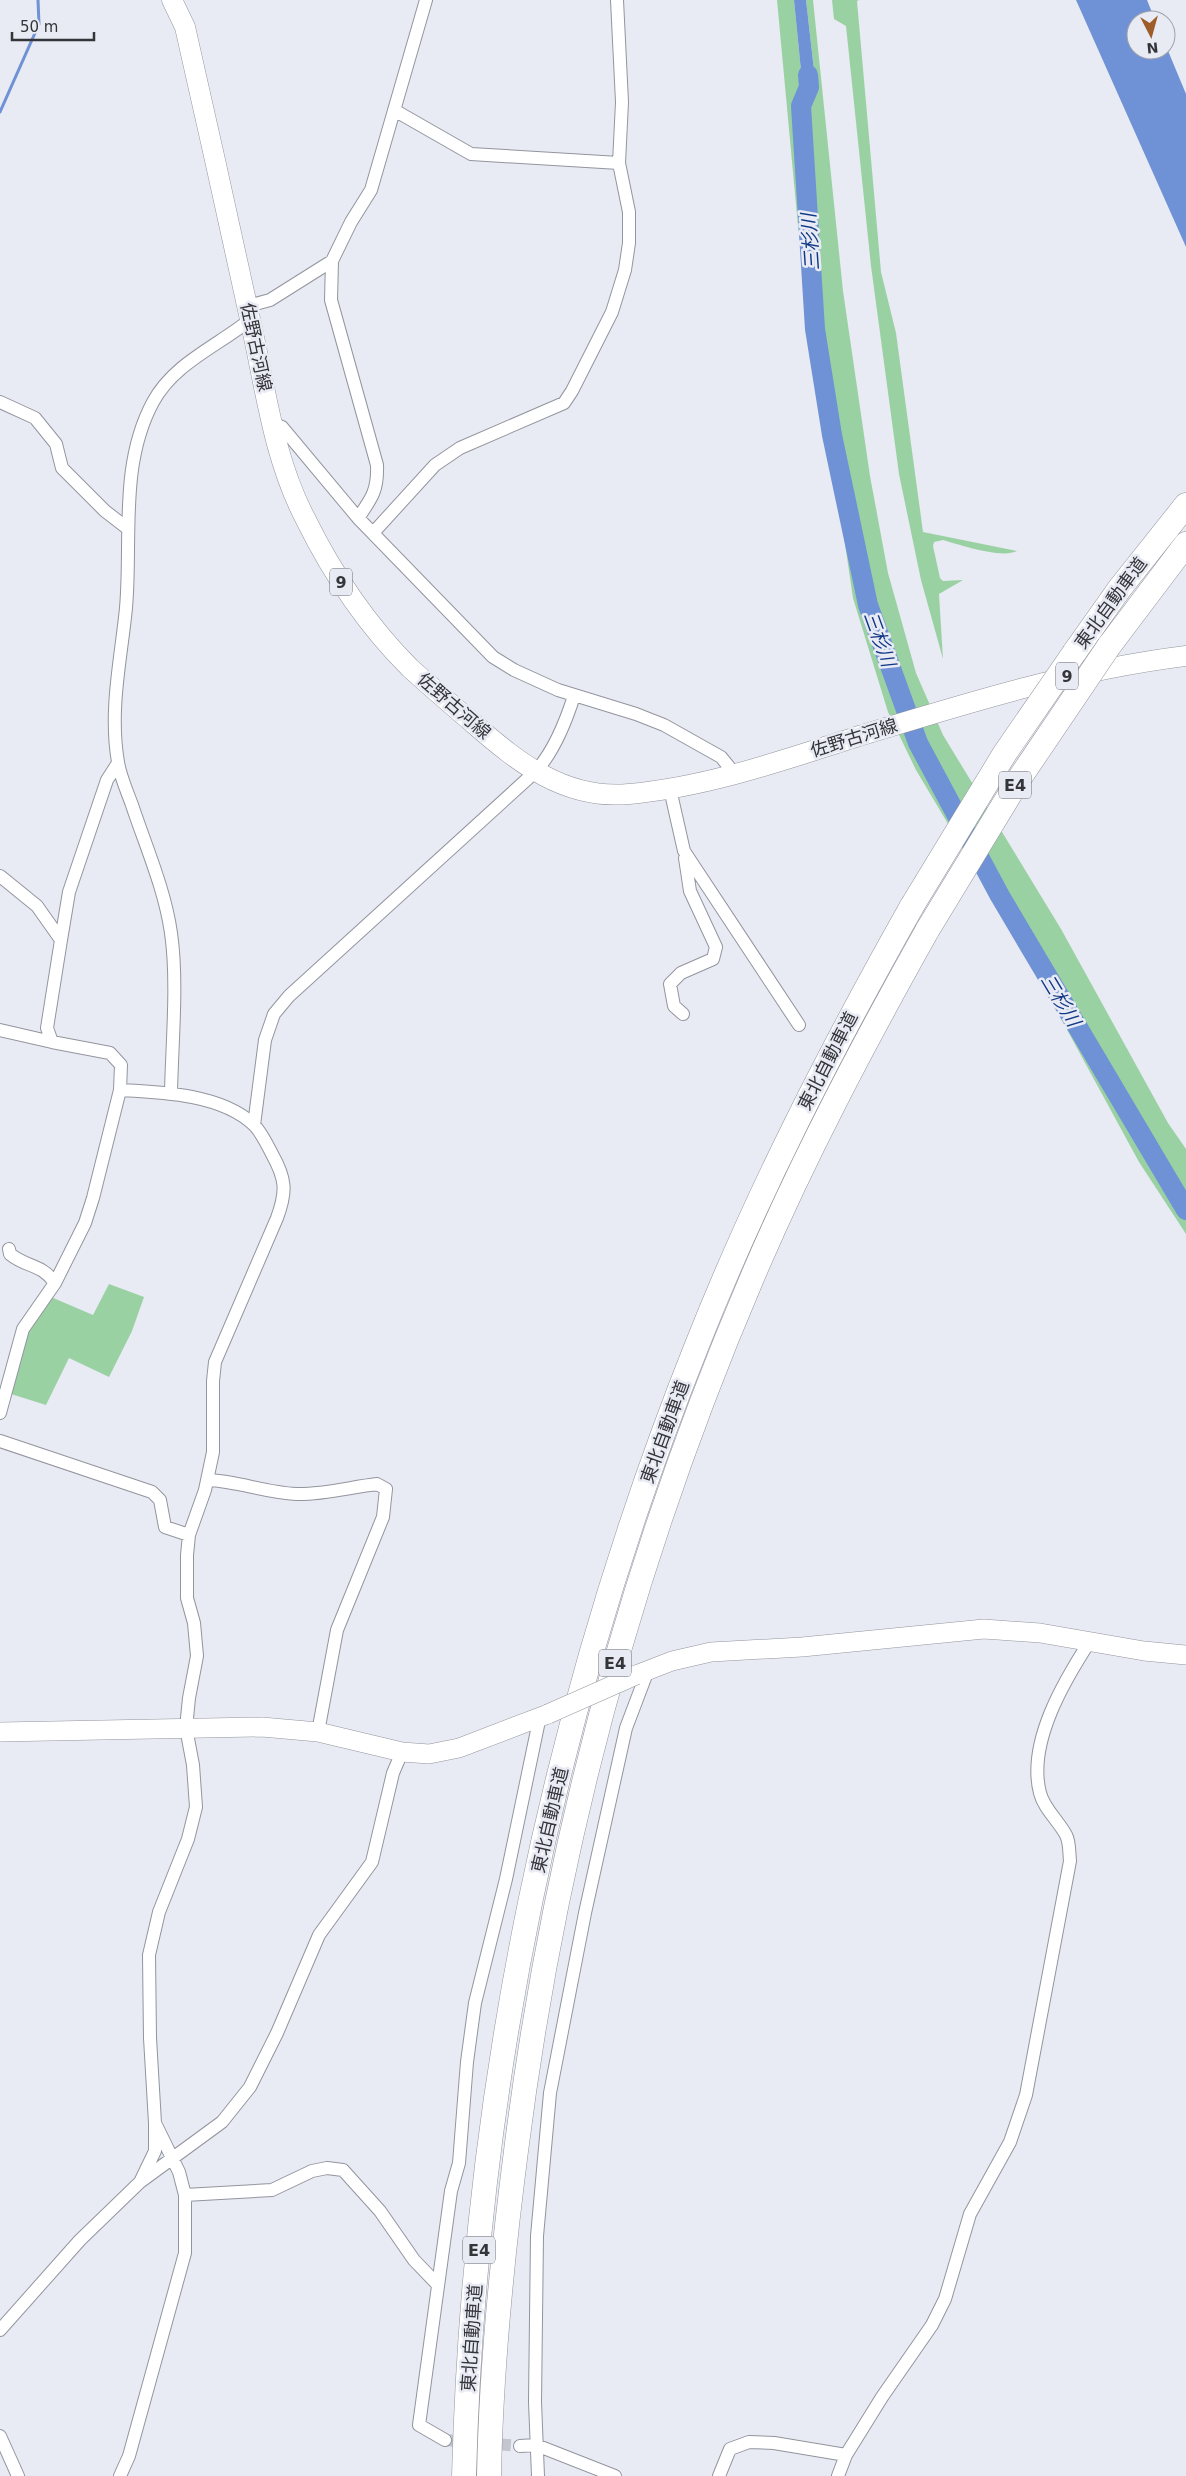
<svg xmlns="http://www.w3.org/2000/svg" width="1186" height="2476" font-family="'DejaVu Sans','Noto Sans JP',sans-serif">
<rect width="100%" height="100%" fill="#e8eaf4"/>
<path fill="#9ad1a3" d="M 777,0 L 794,0 L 804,101 L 816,88 L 806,0 L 813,0 L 843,291 L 870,476 L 888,573 L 916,673 L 943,735 L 1061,929 L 1168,1123 L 1186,1149 L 1186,1234 L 1139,1162 L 1028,958 L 916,770 L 888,712 L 853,598 L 798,226 Z
M 832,0 L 859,0 L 857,1 L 881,272 L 896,333 L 923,532 L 1017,551 C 1002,559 960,545 943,540 L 934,542 L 933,546 L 940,578 L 943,581 L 963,580 L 939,594 L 943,659 L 921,580 L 899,474 L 871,266 L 846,26 L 834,19 Z
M 109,1284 L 144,1297 L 132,1331 L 109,1377 L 69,1358 L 46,1405 L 11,1394 L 26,1334 L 51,1297 L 93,1315 Z"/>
<path fill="#6e92d5" d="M 794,0 L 806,0 L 816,88 L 807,107 L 804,101 Z
M 1076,0 L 1147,0 L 1155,20 L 1136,20 L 1136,50 L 1166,50 L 1166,46 L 1186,94 L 1186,247 Z"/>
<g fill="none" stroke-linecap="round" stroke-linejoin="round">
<path stroke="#6e92d5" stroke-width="3" d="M 0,112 L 39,24 L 38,0"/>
<path stroke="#6e92d5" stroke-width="20" d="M 808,75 L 809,87 L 801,106 L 815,329 L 832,435 L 868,605 L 918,743 L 1000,896 L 1186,1210"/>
<path stroke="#c4c6cf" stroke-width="12" stroke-dasharray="12 6" stroke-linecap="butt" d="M 445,2440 L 520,2446"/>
<g stroke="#93959e" stroke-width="14">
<path id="street" d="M 394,110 L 471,154 L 619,163
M 248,306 L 270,300 L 332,261
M 0,402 L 35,418 L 56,444 L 62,468 L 105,511 L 127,528
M 272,423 L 282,427 L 358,518 L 493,657 L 514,670 L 558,690 L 636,714 L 664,725 L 721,757 L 734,773
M 358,518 C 372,498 378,490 377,465 L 331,300 L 332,261 L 351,222 L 371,190 L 426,0
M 373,533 L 435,465 L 460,448 L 564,403 L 572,391 L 612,312 L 625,270 L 629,243 L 629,212 L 619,163 L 622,102 L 617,0
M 670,789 L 684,851 L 799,1025
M 0,876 L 37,906 L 61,940 L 69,892 L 107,780 L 118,763
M 683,1014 L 674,1006 L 670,984 L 681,973 L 713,959 L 716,947 L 690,891 L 685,858
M 0,1030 L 52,1042
M 120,1090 C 161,1092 222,1094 254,1125 C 261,1132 267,1144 272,1154 C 286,1179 287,1191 277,1218 L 215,1362 L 213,1381 L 213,1452 L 205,1490 L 189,1535 L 187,1555 L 187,1598 L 194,1623 L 197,1656 L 189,1698 L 186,1728 L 193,1765 L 196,1807 L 188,1839 L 159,1912 L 149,1955 L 150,2038 L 155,2123
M 171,1092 C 172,1043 178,981 171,933 C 165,890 146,847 132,805 C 127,791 120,776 118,762 C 109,710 121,659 126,608 C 132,539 119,465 153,402 C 174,363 218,346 251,319
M 254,1125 L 265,1040 L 274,1014 L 289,996 L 535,772 C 553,753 566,721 574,696
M 9,1249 L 10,1254 C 27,1268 41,1263 55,1283
M 0,1413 L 23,1329 L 55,1283 L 85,1223 L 93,1198 L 120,1090 L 121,1065 L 110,1053 L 52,1042 L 47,1028 L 61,940
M 0,1441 L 152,1492 L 160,1500 L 165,1527 L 189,1535
M 208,1480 C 238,1481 266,1493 296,1494 C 322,1495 351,1487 377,1484 L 386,1489 L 383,1517 L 337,1630 L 318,1732
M 185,2195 L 272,2190 L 312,2171 L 327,2168 L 343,2170 L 380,2211 L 414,2260 L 438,2285
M 0,2330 L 80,2240 L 109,2212 L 140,2182 L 222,2122 L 250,2087 L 277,2033 L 319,1935 L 372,1862 L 393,1773 L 402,1752
M 0,2436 L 18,2476
M 445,2440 L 419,2425 L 451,2191 L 459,2163 L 467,2062 L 475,2003 L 506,1879 L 540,1716
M 520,2446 L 536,2445 L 615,2476
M 120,2476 L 129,2456 L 185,2253 L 185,2195 L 179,2172 L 155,2123 L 155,2151 L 141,2180
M 538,2476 L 535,2402 L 537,2236 L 550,2093 L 585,1913 L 626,1728 L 648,1670
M 719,2476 L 730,2449 L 749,2442 L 774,2443 L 846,2455
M 838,2476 L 846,2455 L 882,2397 L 932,2325 L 945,2299 L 970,2214 L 1010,2142 L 1026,2095 L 1070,1861 C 1069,1852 1070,1843 1066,1835 C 1058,1820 1044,1809 1040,1793 C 1027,1743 1064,1681 1090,1641"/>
</g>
<g stroke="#93959e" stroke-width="20">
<path id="secondary" d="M 636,1675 L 672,1661 L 711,1652 L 802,1647 L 984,1629 L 1040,1633 L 1144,1651 L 1186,1655
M 0,1732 L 262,1727 L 318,1732 L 402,1752 L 429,1754 L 459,1748 L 548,1714"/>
</g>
<g stroke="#93959e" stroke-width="21">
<path id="primary" d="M 172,0 L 185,27 C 207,124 229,222 250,319 C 265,385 273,457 305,518 C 332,573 367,625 410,668 C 431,687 452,705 474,724 C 519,763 565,800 629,794 C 707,787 784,760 859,736 C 967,703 1073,670 1186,656"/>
</g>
<g stroke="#93959e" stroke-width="25">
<path id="highway" d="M 1109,646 L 1186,544
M 1074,653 L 1120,588 L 1186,505
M 464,2476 C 474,2090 554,1703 697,1345 C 757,1193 832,1048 912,906
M 489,2476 C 491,2367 502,2259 516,2151 C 554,1851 633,1556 752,1278 C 803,1158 864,1043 928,929"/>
</g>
<use href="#street" stroke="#fff" stroke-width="12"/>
<use href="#secondary" stroke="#fff" stroke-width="19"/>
<use href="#primary" stroke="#fff" stroke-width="20"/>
<use href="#highway" stroke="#fff" stroke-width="24"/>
<g stroke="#93959e" stroke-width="20" stroke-linecap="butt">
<path id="secondary-bridge" d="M 548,1714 L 636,1675"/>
</g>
<g stroke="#93959e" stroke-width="25" stroke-linecap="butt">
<path id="highway-bridge" d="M 912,906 L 1005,753 L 1074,653
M 928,929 L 1021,776 L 1109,646"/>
</g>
<use href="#secondary-bridge" stroke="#fff" stroke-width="19"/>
<use href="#highway-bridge" stroke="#fff" stroke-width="24"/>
</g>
<g text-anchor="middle" stroke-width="5" stroke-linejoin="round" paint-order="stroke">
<g fill="#e8eaf4" stroke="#6a6b71" stroke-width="1">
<rect x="330" y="568.5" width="22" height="27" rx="4"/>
<rect x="1056" y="662.5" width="22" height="27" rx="4"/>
<rect x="999" y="771.5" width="32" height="27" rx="4"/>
<rect x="599" y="1649.5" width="32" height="27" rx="4"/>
<rect x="463" y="2236.5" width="32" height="27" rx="4"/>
</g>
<g font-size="16" font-weight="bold" fill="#343539">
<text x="341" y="588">9</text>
<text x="1067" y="682">9</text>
<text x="1015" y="791">E4</text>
<text x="615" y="1669">E4</text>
<text x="479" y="2256">E4</text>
</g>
<g font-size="18" fill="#343539" stroke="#e8eaf4">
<text transform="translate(256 347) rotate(78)" y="6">佐野古河線</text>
<text transform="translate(1111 603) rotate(-54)" y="6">東北自動車道</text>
<text transform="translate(454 706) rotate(41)" y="6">佐野古河線</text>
<text transform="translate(854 738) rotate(-17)" y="6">佐野古河線</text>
<text transform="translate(828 1061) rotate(-63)" y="6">東北自動車道</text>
<text transform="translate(665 1432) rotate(-70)" y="6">東北自動車道</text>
<text transform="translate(550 1820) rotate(-77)" y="6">東北自動車道</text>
<text transform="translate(472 2338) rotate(-86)" y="6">東北自動車道</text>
</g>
<g font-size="19" font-style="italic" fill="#113887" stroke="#e8eaf4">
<text transform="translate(810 242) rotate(-94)" y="7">三杉川</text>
<text transform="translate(880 639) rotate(70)" y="7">三杉川</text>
<text transform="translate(1061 1000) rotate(59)" y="7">三杉川</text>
</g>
</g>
<g transform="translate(1151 35) rotate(174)"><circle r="24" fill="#e8eaf4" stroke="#a0a2a9"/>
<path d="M0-4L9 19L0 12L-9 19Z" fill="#9e5c29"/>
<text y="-8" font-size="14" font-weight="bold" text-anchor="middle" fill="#343539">N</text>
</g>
<path d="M12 32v8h82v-8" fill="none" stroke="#343539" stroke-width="2.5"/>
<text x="20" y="32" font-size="15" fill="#343539" stroke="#e8eaf4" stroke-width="4" paint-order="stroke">50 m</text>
</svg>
